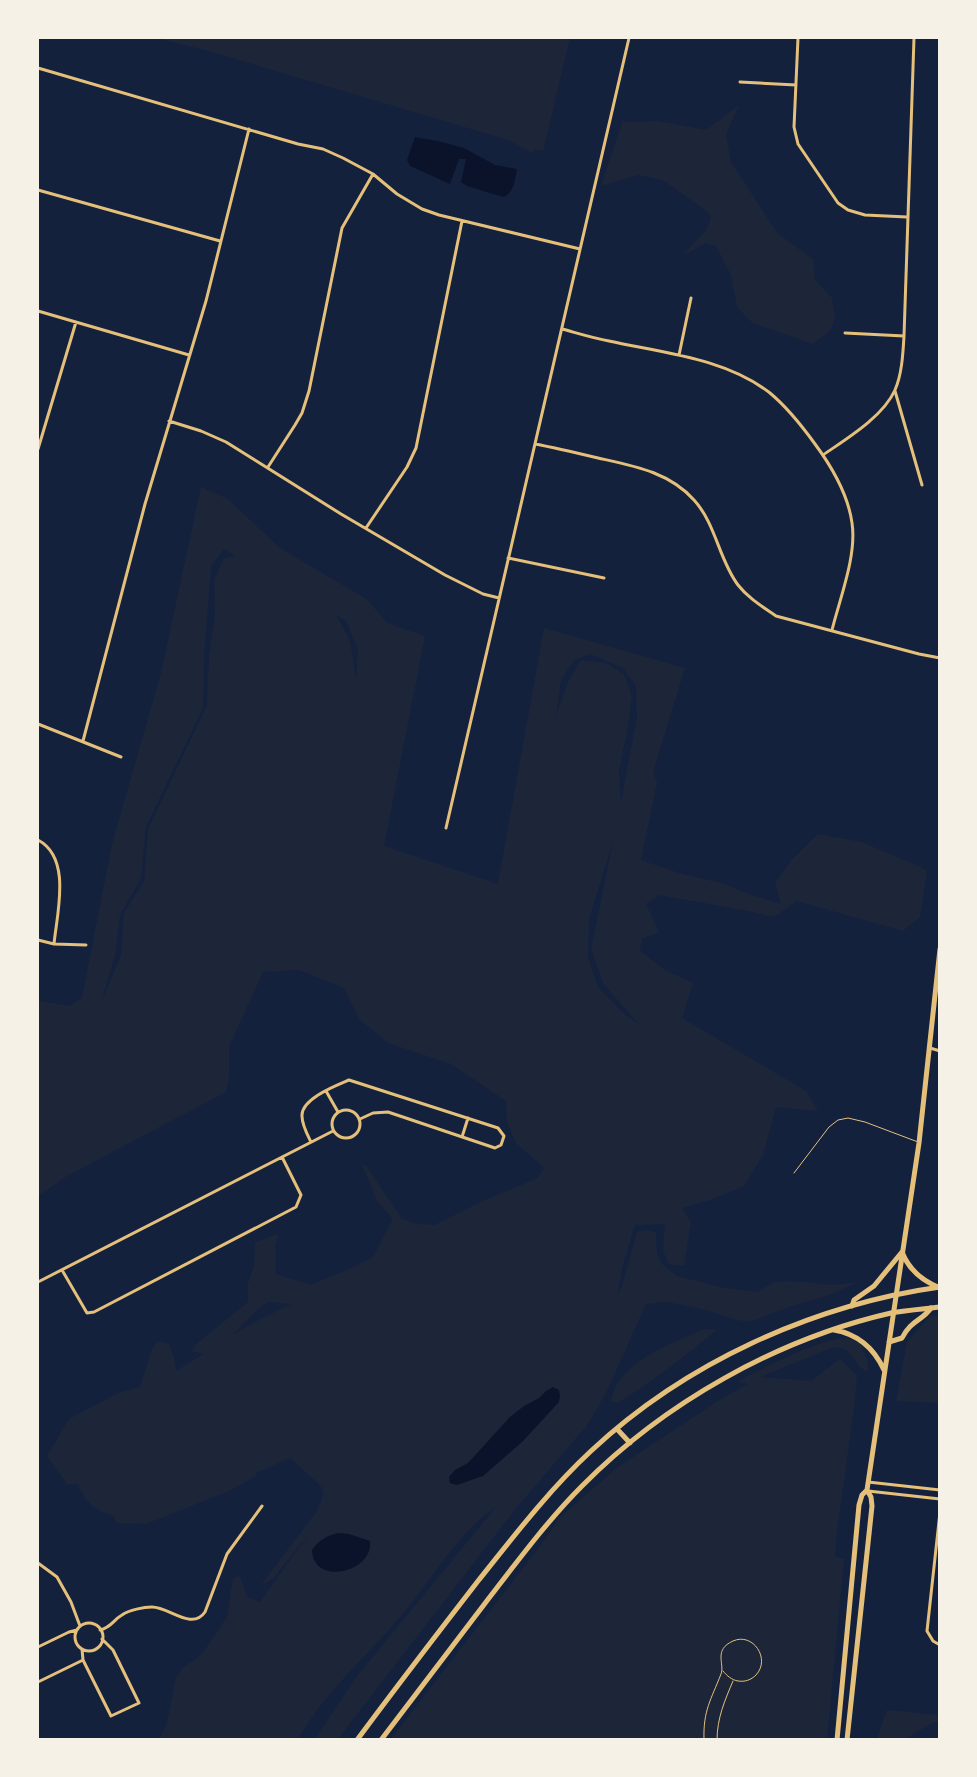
<svg xmlns="http://www.w3.org/2000/svg" width="977" height="1777" font-family="'Alegreya Sans',sans-serif">
<rect width="100%" height="100%" fill="#14213d"/>
<path fill="#1d2539" fill-rule="evenodd" d="M 157,38 L 570,38 L 543,151 L 535,149 L 532,153 L 508,140 L 212,52 Z
M 739,105 L 726,134 L 731,162 L 777,233 L 813,259 L 815,280 L 832,298 L 835,317 L 831,330 L 813,344 L 753,323 L 737,307 L 731,275 L 716,246 L 706,243 L 682,256 L 707,229 L 711,217 L 708,212 L 663,180 L 638,175 L 601,186 L 623,120 L 627,122 L 658,121 L 706,130 Z
M 201,487 L 228,499 L 280,548 L 368,600 L 387,623 L 425,636 L 384,846 L 498,884 L 544,628 L 685,668 L 653,772 L 657,782 L 641,860 L 679,873 L 721,883 L 749,894 L 781,904 L 775,883 L 791,861 L 818,834 L 862,842 L 927,870 L 920,917 L 903,931 L 797,901 L 774,917 L 748,911 L 659,895 L 646,904 L 659,932 L 642,939 L 640,951 L 665,970 L 693,983 L 682,1018 L 806,1091 L 818,1111 L 776,1107 L 763,1155 L 744,1186 L 710,1200 L 682,1208 L 691,1222 L 684,1266 L 669,1264 L 663,1251 L 665,1224 L 635,1225 L 622,1268 L 618,1294 L 622,1286 L 637,1232 L 645,1230 L 656,1232 L 657,1252 L 661,1263 L 677,1276 L 724,1288 L 758,1292 L 774,1282 L 792,1281 L 834,1285 L 859,1282 L 826,1296 L 789,1307 L 749,1322 L 737,1320 L 706,1310 L 667,1302 L 646,1304 L 606,1393 L 588,1424 L 513,1512 L 338,1739 L 315,1739 L 357,1676 L 496,1507 C 456,1534 432,1580 401,1616 C 366,1657 325,1692 298,1739 L 159,1739 L 167,1723 L 176,1677 L 183,1668 L 202,1654 L 227,1617 L 233,1578 L 240,1576 L 247,1597 L 260,1602 L 311,1531 L 273,1579 L 261,1585 L 317,1511 L 324,1493 L 320,1485 L 290,1458 L 256,1473 L 256,1476 L 229,1491 L 146,1524 L 116,1523 L 114,1516 C 95,1510 85,1503 78,1484 L 67,1484 L 47,1456 L 69,1419 L 118,1393 L 140,1387 L 152,1349 L 158,1341 L 169,1344 L 174,1357 L 176,1371 L 203,1354 L 192,1351 L 195,1345 L 248,1302 L 248,1283 L 254,1266 L 255,1242 L 279,1234 L 275,1244 L 276,1274 L 310,1285 L 345,1271 L 373,1257 L 393,1219 L 377,1201 L 362,1164 L 367,1167 L 402,1219 L 417,1224 L 435,1225 L 485,1200 L 538,1178 L 544,1168 L 516,1143 L 507,1122 L 506,1101 L 451,1064 L 388,1043 L 360,1020 L 344,988 L 299,970 L 263,972 L 229,1047 L 229,1077 L 226,1092 L 67,1176 L 38,1196 L 38,1001 L 69,1006 L 82,998 L 112,844 L 161,673 ZM 224,549 L 235,556 L 224,558 L 214,580 L 215,615 L 209,654 L 207,705 L 148,829 L 144,881 L 124,913 L 121,956 L 101,1002 L 115,955 L 120,915 L 141,878 L 146,827 L 203,708 L 204,654 L 211,566 ZM 336,615 L 346,621 L 358,649 L 356,679 L 350,641 ZM 590,654 L 623,668 L 636,686 L 637,717 L 621,802 L 619,771 L 627,732 L 632,696 L 624,674 L 606,663 L 581,660 L 568,682 L 556,716 L 561,680 L 574,660 ZM 613,842 L 591,949 L 603,983 L 639,1025 L 622,1012 L 598,987 L 588,957 L 589,919 ZM 268,1302 L 291,1304 L 253,1323 L 234,1334 L 259,1308 Z
M 939,1315 L 939,1403 L 896,1401 L 907,1342 L 930,1316 Z
M 704,1329 L 717,1330 C 684,1356 653,1382 617,1403 L 611,1401 C 613,1395 614,1388 618,1383 C 638,1354 674,1343 704,1329 Z
M 848,1338 L 857,1341 L 864,1347 L 862,1349 L 868,1361 L 867,1372 C 853,1364 852,1346 833,1347 L 760,1377 L 811,1381 L 840,1359 L 857,1376 L 854,1408 L 836,1537 L 835,1556 L 844,1559 L 827,1739 L 390,1740 L 541,1545 L 560,1517 L 618,1467 L 721,1399 L 748,1384 L 738,1381 C 762,1369 822,1337 848,1338 Z
M 887,1710 L 939,1715 L 939,1721 L 932,1723 L 905,1739 L 877,1739 Z"/>
<path fill="#0b132b" d="M 415,137 L 438,141 L 464,148 L 495,165 L 517,169 C 515,180 514,193 503,197 L 467,186 L 461,182 L 466,159 L 459,159 L 450,184 L 410,166 L 407,160 Z
M 553,1387 L 559,1390 L 560,1395 L 559,1402 L 523,1441 L 483,1476 L 457,1485 L 450,1483 L 449,1477 L 455,1470 L 468,1463 L 510,1417 L 524,1406 L 539,1398 L 546,1391 Z
M 338,1533 L 349,1534 L 370,1541 C 374,1572 313,1587 312,1550 C 319,1540 326,1536 338,1533 Z"/>
<g fill="none" stroke-linecap="round" stroke-linejoin="round">
<path stroke="#e5c07b" stroke-width="1" d="M 794,1173 L 829,1127 L 838,1120 L 848,1118 L 865,1122 L 918,1142
M 704,1740 C 703,1710 711,1700 721,1674 C 725,1664 713,1650 733,1641 C 753,1632 771,1659 756,1675 C 751,1680 745,1682 738,1681 C 732,1680 727,1676 723,1671
M 717,1740 C 717,1718 725,1700 733,1681"/>
<path stroke="#e5c07b" stroke-width="3" d="M 798,38 L 794,127 L 798,144 L 838,203 L 848,210 L 865,215 L 907,217
M 38,68 L 298,144 L 323,149 L 343,158 L 373,174 L 397,194 L 422,209 L 439,215 L 580,249
M 740,82 L 796,85
M 38,190 L 220,241
M 38,311 L 189,355
M 562,329 C 577,333 593,338 609,341 C 663,353 725,358 770,393 C 788,408 802,426 815,444 C 832,467 848,494 852,523 C 857,555 840,598 832,630
M 845,333 L 904,336
M 679,355 L 691,298
M 895,391 L 922,485
M 169,421 L 201,431 L 226,442 L 341,514 L 445,575 L 483,594 L 499,598
M 535,444 C 556,448 577,453 598,458 C 634,466 669,472 694,500 C 716,524 719,560 738,585 C 748,598 763,607 776,616 L 919,654 L 940,658
M 38,449 L 76,322
M 823,455 C 846,439 883,417 895,390 C 902,374 903,353 904,336 L 914,38
M 268,467 L 295,425 L 302,413 L 309,391 L 342,228 L 373,174
M 366,528 L 407,467 L 416,448 L 462,221
M 508,558 L 604,578
M 38,724 L 121,757
M 83,741 L 145,504 L 206,301 L 249,129
M 446,828 L 629,38
M 38,840 C 72,858 57,913 54,944
M 38,940 L 54,944 L 86,945
M 930,1048 L 940,1051
M 326,1091 L 338,1112
M332 1124a14 14 0 1 1 28 0a14 14 0 1 1-28 0Z
M 462,1137 L 468,1118
M 311,1142 C 307,1134 302,1125 302,1116 C 301,1099 335,1086 349,1080 L 498,1128 L 504,1136 L 501,1145 L 495,1148 L 388,1112 L 373,1113 L 360,1119
M 62,1270 L 87,1313 L 94,1312 L 296,1207 L 301,1195 L 282,1157
M 38,1282 L 333,1131
M 868,1482 L 940,1490
M 868,1491 L 940,1499
M 940,1512 L 927,1631 L 933,1641 L 940,1645
M 38,1563 L 57,1577 L 71,1602 L 80,1626
M75 1637a14 14 0 1 1 28 0a14 14 0 1 1-28 0Z
M 100,1630 C 112,1627 113,1620 122,1615 C 129,1610 144,1607 152,1607 C 169,1607 192,1631 205,1612 L 227,1554 L 262,1506
M 38,1647 L 69,1632 L 77,1630
M 82,1649 L 83,1660
M 38,1682 L 83,1660 L 111,1716 L 139,1703 L 113,1650 L 102,1639"/>
<path stroke="#e5c07b" stroke-width="5" d="M 902,1252 C 909,1270 921,1280 938,1287
M 852,1306 L 854,1300 L 874,1286 L 902,1252
M 834,1330 C 857,1334 874,1348 884,1370
M 889,1342 L 902,1338 C 911,1320 922,1321 931,1308
M 837,1740 L 859,1505 L 862,1495 L 867,1490 L 919,1143 L 940,949
M 847,1740 L 872,1506 L 871,1497 L 867,1490"/>
<path stroke="#e5c07b" stroke-width="5" d="M 617,1429 L 630,1443
M 357,1740 C 397,1686 437,1634 478,1581 C 514,1536 549,1490 591,1451 C 685,1363 812,1305 940,1287
M 381,1740 C 416,1694 451,1648 486,1602 C 517,1562 547,1521 582,1486 C 664,1403 777,1339 891,1313 C 907,1310 923,1309 940,1307"/>
</g>
<rect width="977" height="1777" fill="none" stroke="#f6f1e7" stroke-width="78"/>
</svg>
